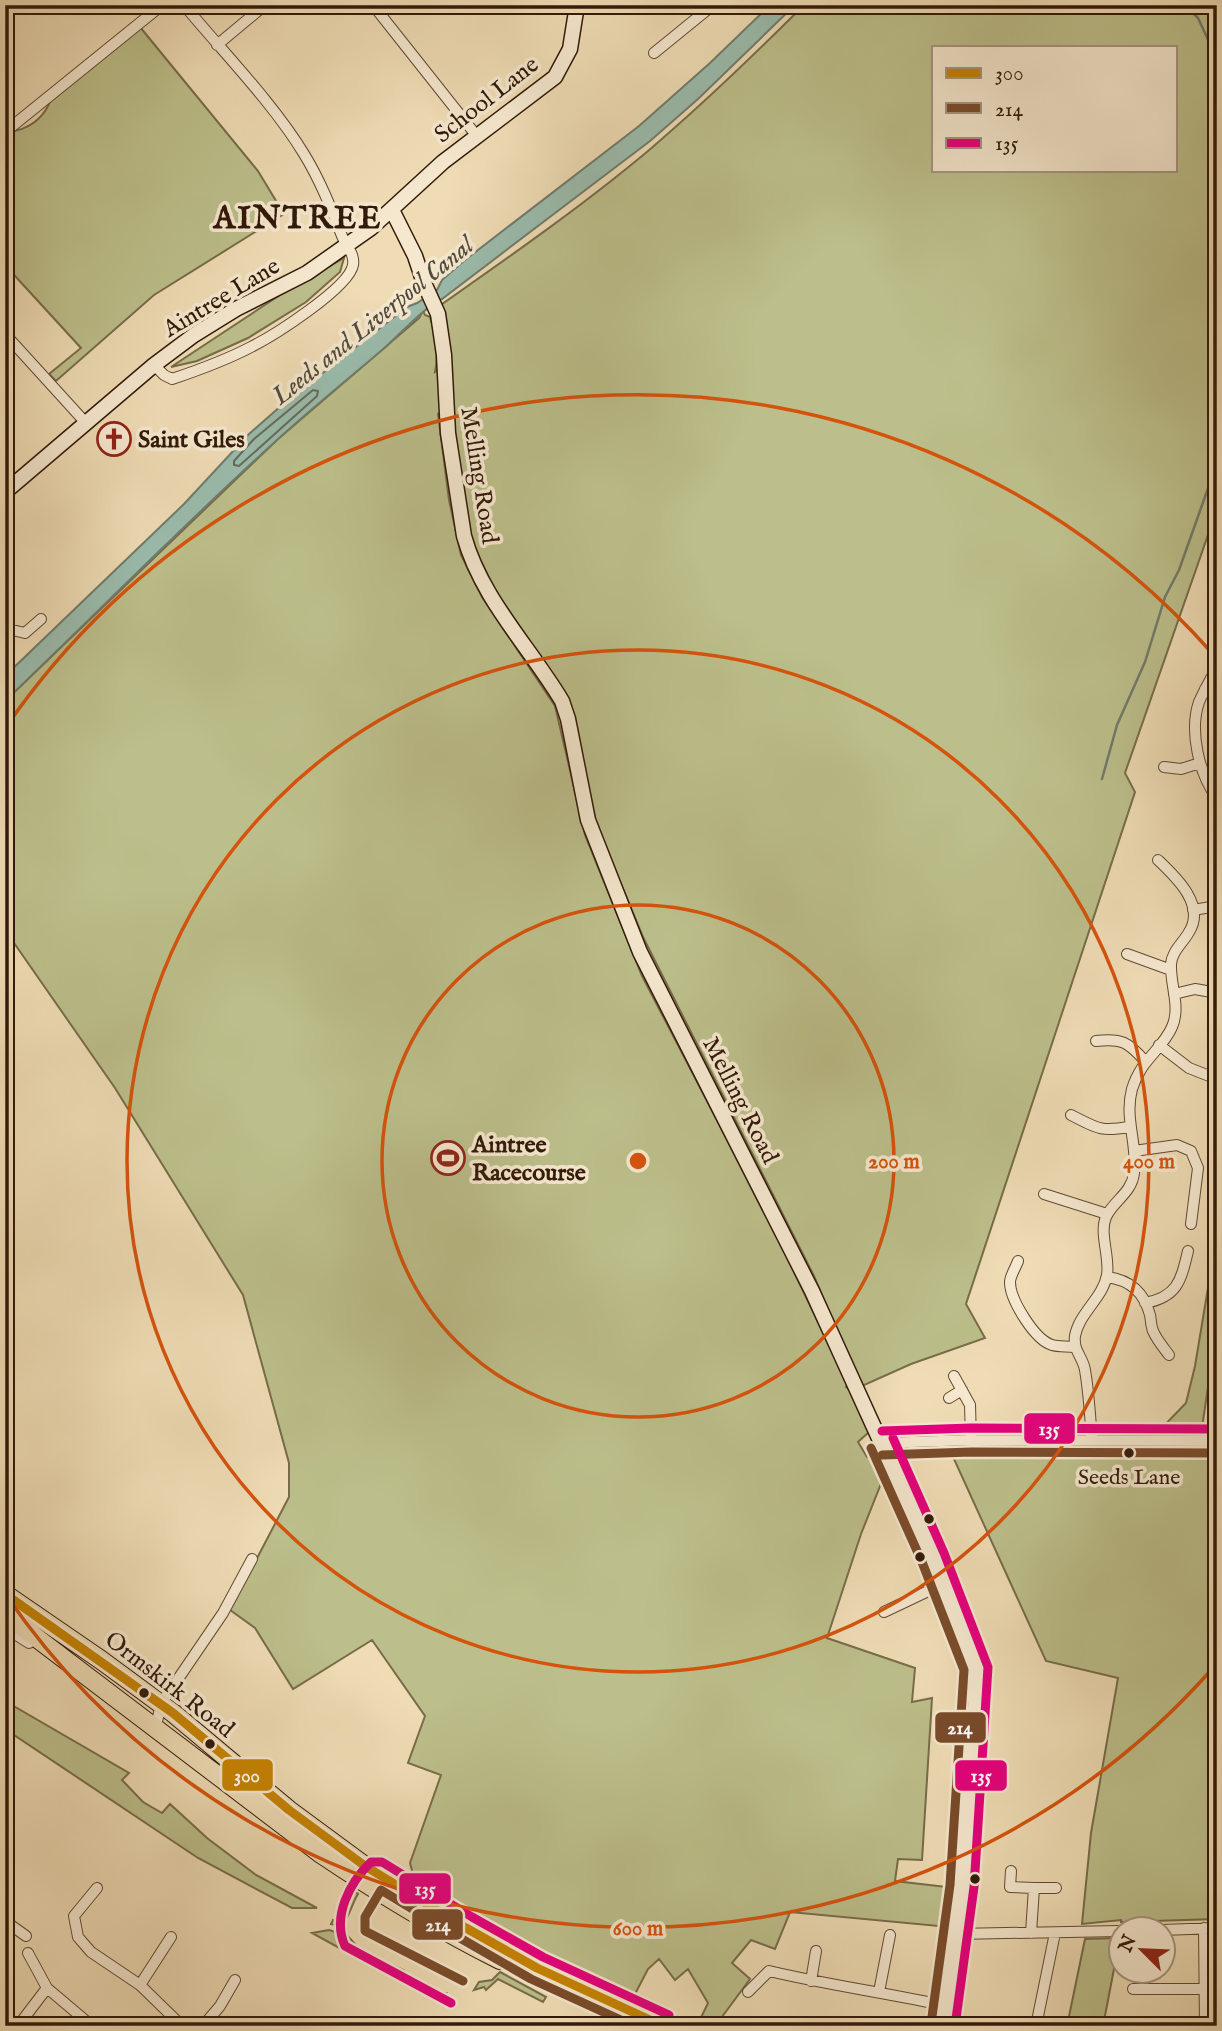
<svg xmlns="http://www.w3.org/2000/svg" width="1222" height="2031" font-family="'IM FELL English',serif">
<rect width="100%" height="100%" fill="#efdcb5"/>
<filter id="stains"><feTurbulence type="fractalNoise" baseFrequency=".00286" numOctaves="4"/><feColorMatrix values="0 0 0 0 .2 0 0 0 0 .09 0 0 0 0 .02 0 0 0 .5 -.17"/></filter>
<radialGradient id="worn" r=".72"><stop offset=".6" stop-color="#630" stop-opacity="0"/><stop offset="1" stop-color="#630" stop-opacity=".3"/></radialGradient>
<path fill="#bcbf8b" stroke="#776c4a" stroke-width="2" fill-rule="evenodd" d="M 804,5 L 1217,5 L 1217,509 L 1125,773 L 1135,792 L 966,1304 L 985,1338 L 911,1364 L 862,1386 L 854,1369 L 846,1387 L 850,1390 L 869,1432 L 858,1442 L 867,1457 L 878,1455 L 886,1471 L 861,1534 L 827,1638 L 915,1668 L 912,1702 L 932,1698 L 922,1860 L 898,1859 L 895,1881 L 956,1888 L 949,1927 L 790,1912 L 775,1949 L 751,1940 L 732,1963 L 750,1979 L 719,2021 L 722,2026 L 697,2026 L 708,2003 L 688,1969 L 675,1980 L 659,1959 L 648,1969 L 633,1998 L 574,1972 L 436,1899 L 422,1887 L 413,1874 L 410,1863 L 441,1775 L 408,1763 L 425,1716 L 372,1640 L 293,1689 L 255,1628 L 230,1610 L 289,1497 L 289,1463 L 243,1295 L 115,1088 L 5,930 L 5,701 L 278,439 L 419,318 L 423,311 L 425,315 L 430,317 C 436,336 439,352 435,372 L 450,363 L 438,307 C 509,257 581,207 648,151 C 702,105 753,56 804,5 ZM 933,47 L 1175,47 L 1175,170 L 933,170 ZM 451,403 L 470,539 L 495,590 L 541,658 L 598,829 L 643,937 L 814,1276 L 833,1321 L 825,1337 L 772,1226 L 642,976 L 585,835 L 555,706 L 482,597 L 461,555 L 449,500 L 438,414 Z
M 140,27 L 258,171 L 284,214 L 154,295 L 56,381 L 49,374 L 81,348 L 5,265 L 5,136 C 15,128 18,132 26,127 C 38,122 48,110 51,98 Z
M 344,258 L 340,272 L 306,302 L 248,338 L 197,361 L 171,367 L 280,295 Z
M 1217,1234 L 1217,1328 L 1201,1434 L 1180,1430 L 1157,1433 L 1186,1403 L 1195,1366 Z
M 949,1448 L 1217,1451 L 1217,1919 L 1121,1922 L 1121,1920 L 1082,1924 L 1091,1833 L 1118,1678 L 1046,1661 Z
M 5,1701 L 129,1773 L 122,1780 L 143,1802 L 162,1813 L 170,1804 L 207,1838 L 256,1875 L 317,1908 L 292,1908 L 198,1858 L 5,1729 Z
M 354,1891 L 358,1894 C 352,1903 349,1919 341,1926 L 331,1924 L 333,1920 L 339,1922 Z
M 329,1930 L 348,1936 L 360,1950 L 405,1971 L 400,1971 L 400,1975 L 407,1975 L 407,1978 L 413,1978 L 413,1981 L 419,1981 L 419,1984 L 425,1984 L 426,1987 L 432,1987 L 432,1990 L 438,1990 L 438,1993 L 446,1993 L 442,1999 L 386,1969 L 383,1972 L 312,1933 Z
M 1120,1938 L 1103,2026 L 1067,2026 L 1085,1939 Z
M 500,1972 L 546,1997 L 543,2002 L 498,1979 L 486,1990 L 484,1987 L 474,1990 L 479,1982 L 492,1980 Z"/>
<path fill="#9abcad" stroke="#707b6b" stroke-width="2" d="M 770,5 L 795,5 L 698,99 L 650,141 L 442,299 C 430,302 395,339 382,350 C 347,380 311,409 277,440 C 184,524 96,614 5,701 L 5,676 L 184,504 L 249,434 L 282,405 L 407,307 L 417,303 L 437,290 L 442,280 L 465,260 L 639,126 L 710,63 Z"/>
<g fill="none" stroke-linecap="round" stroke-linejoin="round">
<path stroke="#666a5b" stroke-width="2" d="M 313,390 L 318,391 L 317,396 L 239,466 L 234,465 L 234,461 L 254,439 Z"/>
<path stroke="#707b6b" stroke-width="2.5" d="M 1185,5 L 1198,18 L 1217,59
M 1102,779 L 1117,725 L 1145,662 L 1165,597 L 1179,570 L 1217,463"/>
<g stroke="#614a34" stroke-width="12">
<path id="street" d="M 373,5 L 476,135
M 217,45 L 265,5
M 654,53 L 713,5
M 5,132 L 162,5
M 5,334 L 85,422
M 154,365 L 164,375 L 172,379 C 199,370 226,360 251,347 C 273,336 349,288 353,265 C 355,254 346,246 342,236 C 331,208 320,180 304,154 C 273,103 223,52 184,5
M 1214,607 L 1217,607
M 5,625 L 12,630 L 25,633 L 41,619
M 1217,667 C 1211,679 1204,690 1199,702 C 1189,731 1199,774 1217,798
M 1205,689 L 1217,694
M 1164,767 L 1181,769 L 1200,763
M 1193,910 L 1217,906
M 1127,954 L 1171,970
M 1174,994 L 1195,989 L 1217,993
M 1096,1041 C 1122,1038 1128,1042 1145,1061
M 1159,1045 L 1189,1068 L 1217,1079
M 1071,1115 C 1097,1128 1099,1132 1129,1127
M 1134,1151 L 1177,1145 L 1191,1151 L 1198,1168 L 1191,1224
M 1044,1194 L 1107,1214
M 1018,1261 C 1016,1267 1010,1276 1010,1282 C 1010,1300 1035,1340 1052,1345 C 1059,1347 1067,1346 1074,1347
M 1107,1277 C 1130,1280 1144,1292 1150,1315 C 1151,1320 1151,1326 1153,1331 C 1157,1340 1163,1347 1169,1355
M 1145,1303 C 1178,1297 1181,1280 1188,1251
M 954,1376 L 970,1405 L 971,1440
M 949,1398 L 962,1390
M 1092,1439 C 1090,1417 1089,1393 1085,1370 C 1083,1357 1073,1351 1075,1336 C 1079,1313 1103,1298 1107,1275 C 1110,1257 1099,1233 1106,1217 C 1113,1201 1132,1193 1134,1173 C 1138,1144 1124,1119 1132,1089 C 1141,1059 1162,1050 1172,1027 C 1181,1007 1170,985 1171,964 C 1172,951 1183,943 1189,932 C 1206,905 1176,877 1158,860
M 882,1443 L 971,1440 L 1217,1441
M 884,1612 L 943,1584
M 5,1628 L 29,1643 L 38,1638
M 156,1726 L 161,1704 L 223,1613 L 252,1559
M 1011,1871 L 1010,1887 L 1034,1888 L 1031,1933
M 97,1888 L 74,1916 L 78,1937 L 91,1952 L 140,1985 L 182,2026
M 1034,1888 L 1056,1888
M 5,1921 L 26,1936
M 1204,1928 L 1205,2026
M 1162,1930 L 1217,1928
M 956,1934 L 1120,1931
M 28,1953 L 47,1988 L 92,2026
M 811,1981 L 816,1951
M 140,1985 L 171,1937
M 1133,1989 L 1205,1989
M 748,1992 L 769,1971 C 828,1985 887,1993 947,2006
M 879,1992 L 890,1935
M 1114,2022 L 1114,2026
M 18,2026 L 47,1988
M 203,2026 L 220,2006 L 235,1980
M 1036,2026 L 1055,1933"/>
</g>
<g stroke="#321909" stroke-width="17">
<path id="secondary" d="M 392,210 L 415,256 L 424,283 L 438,314 L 444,355 L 448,433 L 464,536 C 481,598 529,646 562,701 L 568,719 L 588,820 L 640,952 L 812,1291 L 933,1557 L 974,1660 L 976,1695 L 962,1886 L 943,2026
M 5,492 L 154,365 L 194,335 L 236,309 L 307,273 L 371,228 L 443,162 L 555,77 L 570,49 L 577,5"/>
</g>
<g stroke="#321909" stroke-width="20">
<path id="highway" d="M 5,1594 L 101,1660 L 173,1713 L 289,1810 L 365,1866 L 466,1928 L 537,1968 L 664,2026
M 5,1614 L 321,1854 C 379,1893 438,1929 500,1960
M 607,2013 L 632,2026"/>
</g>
<use href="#street" stroke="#f5e8cf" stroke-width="10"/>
<use href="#secondary" stroke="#f5e8cf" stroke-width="14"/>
<use href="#highway" stroke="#efdcb5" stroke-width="18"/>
<g stroke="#f5e8cf" stroke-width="14">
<path id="bus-1" d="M 5,1594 L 173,1713 L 289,1810 L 365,1866 L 466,1928 L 537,1968 L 663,2026"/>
</g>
<g stroke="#f5e8cf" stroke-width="14">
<path id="bus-2" d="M 871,1448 L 922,1562 L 964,1670 L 950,1885 L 931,2024
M 882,1455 L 971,1452 L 1217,1453
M 463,1981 L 365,1931 L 365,1917 L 381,1890 L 460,1938 L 531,1979 L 634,2026"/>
</g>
<g stroke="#f5e8cf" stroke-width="14">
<path id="bus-3" d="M 882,1431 L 971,1428 L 1217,1429
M 893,1438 L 944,1553 L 988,1667 L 974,1887 L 955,2026
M 451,2003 L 345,1946 C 332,1917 349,1883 371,1862 L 382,1862 L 472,1917 L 543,1957 L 669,2015"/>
</g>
<use href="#bus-1" stroke="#c68302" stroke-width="9"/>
<use href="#bus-2" stroke="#7a4b2a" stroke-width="9"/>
<use href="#bus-3" stroke="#e5007d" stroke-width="9"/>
</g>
<g fill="none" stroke="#d6530c" stroke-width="3.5">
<circle cx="638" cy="1161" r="256"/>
<circle cx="638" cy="1161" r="511"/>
<path d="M1212 1669A767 767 0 0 1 6 1595M6 727A767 767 0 0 1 1212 653"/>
</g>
<defs>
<g id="church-ring" transform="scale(1.75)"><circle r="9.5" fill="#f5e8cf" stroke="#8f2418" stroke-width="1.5"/><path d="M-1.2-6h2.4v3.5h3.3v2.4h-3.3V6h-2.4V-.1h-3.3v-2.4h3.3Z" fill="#8f2418"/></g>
<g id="stadium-ring" transform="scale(1.75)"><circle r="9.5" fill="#f5e8cf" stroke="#8f2418" stroke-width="1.5"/><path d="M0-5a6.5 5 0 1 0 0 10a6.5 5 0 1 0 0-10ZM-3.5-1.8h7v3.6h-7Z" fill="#8f2418"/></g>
</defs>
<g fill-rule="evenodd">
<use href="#church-ring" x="114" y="439"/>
<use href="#stadium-ring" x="448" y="1158"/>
</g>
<g fill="#321909" stroke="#f5e8cf" stroke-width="2.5">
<circle cx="1129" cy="1453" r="6"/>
<circle cx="929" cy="1519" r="6"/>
<circle cx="920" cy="1557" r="6"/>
<circle cx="144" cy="1693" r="6"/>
<circle cx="210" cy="1744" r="6"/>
<circle cx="975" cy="1879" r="6"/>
</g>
<g text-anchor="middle" stroke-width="7" stroke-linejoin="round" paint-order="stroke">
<g font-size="22" fill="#321909" stroke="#f5e8cf">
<text x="1129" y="1484">Seeds Lane</text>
</g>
<g font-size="24" fill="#321909" stroke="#f5e8cf">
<text transform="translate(486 99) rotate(-38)" y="8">School Lane</text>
<text transform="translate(221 297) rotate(-31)" y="8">Aintree Lane</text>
<text transform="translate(480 475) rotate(81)" y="8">Melling Road</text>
<text transform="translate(741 1100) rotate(63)" y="8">Melling Road</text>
<text transform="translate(170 1684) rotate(38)" y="8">Ormskirk Road</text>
</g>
<g font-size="24" font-weight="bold" fill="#321909" stroke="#f5e8cf" text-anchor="start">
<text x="138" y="447">Saint Giles</text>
<text x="472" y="1152">Aintree<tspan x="472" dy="28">Racecourse</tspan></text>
</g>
<g font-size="26" font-style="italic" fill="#514a3a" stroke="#f5e8cf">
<text transform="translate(372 320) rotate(-39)" y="9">Leeds and Liverpool Canal</text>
</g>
<g font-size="32" font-weight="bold" letter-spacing="2" fill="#321909" stroke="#f5e8cf">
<text x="298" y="228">AINTREE</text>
</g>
</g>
<circle cx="638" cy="1161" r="10" fill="#d6530c" stroke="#f5e8cf" stroke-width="3.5"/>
<g font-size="21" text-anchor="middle" font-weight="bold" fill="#d6530c" stroke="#f5e8cf" stroke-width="7" stroke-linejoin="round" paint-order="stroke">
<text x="894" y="1168">200 m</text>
<text x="1149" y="1168">400 m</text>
<text x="638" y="1935">600 m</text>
</g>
<g stroke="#f5e8cf" stroke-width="2.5">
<rect x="1023" y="1412" width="53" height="33" rx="7" fill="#e5007d"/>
<rect x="934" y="1711" width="53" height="33" rx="7" fill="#7a4b2a"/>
<rect x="221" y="1758" width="53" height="34" rx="7" fill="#c68302"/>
<rect x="954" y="1759" width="54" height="33" rx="7" fill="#e5007d"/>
<rect x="398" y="1872" width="54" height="33" rx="7" fill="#e5007d"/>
<rect x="411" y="1908" width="53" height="33" rx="7" fill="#7a4b2a"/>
</g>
<g font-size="19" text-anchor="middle" font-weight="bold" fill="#fff">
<text x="1049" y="1435">135</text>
<text x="960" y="1734">214</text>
<text x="247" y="1782">300</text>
<text x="981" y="1782">135</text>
<text x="425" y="1895">135</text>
<text x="438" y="1931">214</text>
</g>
<rect width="1222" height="2031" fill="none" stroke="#efdcb5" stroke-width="28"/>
<rect x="7" y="7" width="1208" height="2017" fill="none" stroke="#321909" stroke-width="3.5"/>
<rect x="14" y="14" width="1194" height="2003" fill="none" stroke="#321909" stroke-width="2"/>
<rect x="932" y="46" width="245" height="126" fill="#f5e8cf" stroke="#a79580" stroke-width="2"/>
<rect x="946" y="68" width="35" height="10" fill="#c68302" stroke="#a79580" stroke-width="2"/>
<text x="995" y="80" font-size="21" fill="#321909">300</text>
<rect x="946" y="103" width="35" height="10" fill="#7a4b2a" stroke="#a79580" stroke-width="2"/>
<text x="995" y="116" font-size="21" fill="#321909">214</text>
<rect x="946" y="138" width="35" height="10" fill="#e5007d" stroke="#a79580" stroke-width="2"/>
<text x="995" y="150" font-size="21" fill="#321909">135</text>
<g transform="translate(1142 1950) rotate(294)"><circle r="33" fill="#f5e8cf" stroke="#a79580" stroke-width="2"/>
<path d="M0-5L12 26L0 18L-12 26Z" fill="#8f2418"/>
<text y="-10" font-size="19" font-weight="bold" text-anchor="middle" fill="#321909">N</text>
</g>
<rect width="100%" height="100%" filter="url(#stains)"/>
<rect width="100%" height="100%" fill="url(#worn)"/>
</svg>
